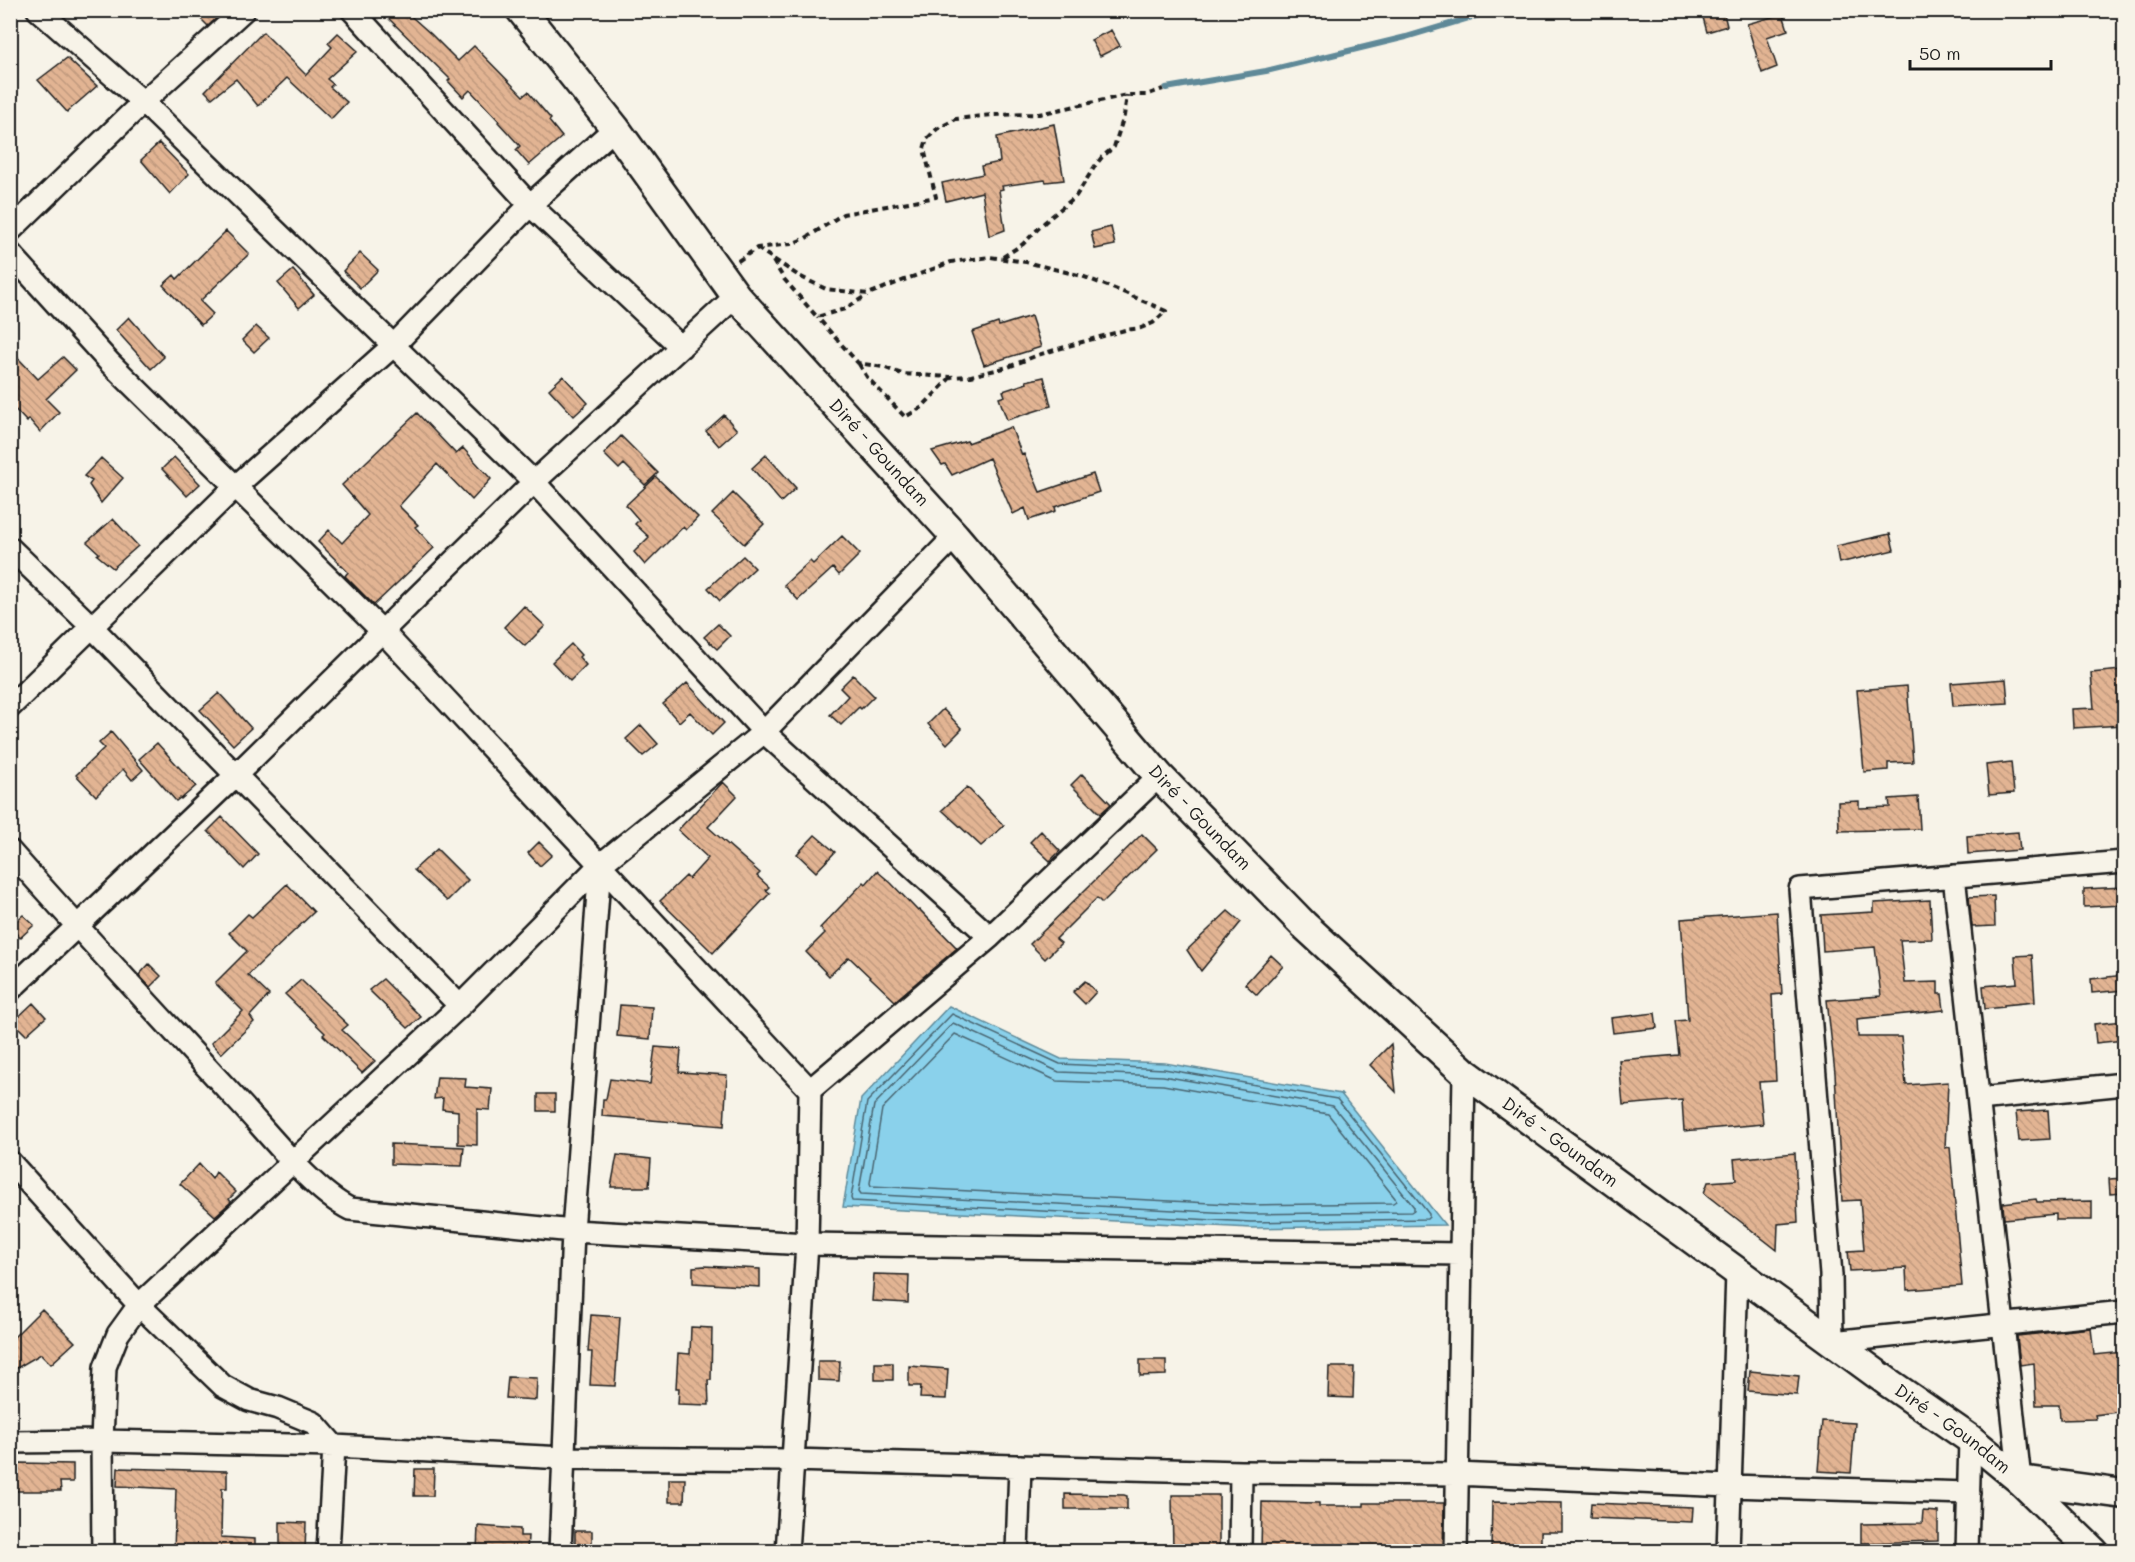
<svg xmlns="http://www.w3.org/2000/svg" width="2135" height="1562" font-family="Mali,sans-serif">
<defs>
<pattern id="building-back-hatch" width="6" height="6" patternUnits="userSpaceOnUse" patternTransform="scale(1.5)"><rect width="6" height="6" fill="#e2b493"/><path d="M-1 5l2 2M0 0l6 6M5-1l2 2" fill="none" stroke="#c19a7e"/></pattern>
</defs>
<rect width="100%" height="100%" fill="#f7f3e8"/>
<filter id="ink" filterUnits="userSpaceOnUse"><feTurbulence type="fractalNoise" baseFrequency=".0167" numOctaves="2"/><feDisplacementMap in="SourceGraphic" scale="12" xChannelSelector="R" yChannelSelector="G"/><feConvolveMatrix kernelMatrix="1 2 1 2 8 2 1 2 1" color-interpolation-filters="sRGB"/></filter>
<g filter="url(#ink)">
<path fill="#8ad1eb" stroke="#5e8998" stroke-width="1.5" d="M 949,1006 L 1061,1059 L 1165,1063 L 1341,1094 L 1445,1225 L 1251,1228 L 843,1207 L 861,1099 Z"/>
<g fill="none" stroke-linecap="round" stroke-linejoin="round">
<path stroke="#48646f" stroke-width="1.5" d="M 952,1014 L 1060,1064 L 1164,1069 L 1337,1099 L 1429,1214 L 1429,1217 L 1427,1219 L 1251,1222 L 852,1201 L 851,1198 L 867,1102 Z
M 953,1023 L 1059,1072 L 1163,1076 L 1333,1106 L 1414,1207 L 1414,1210 L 1411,1212 L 1251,1214 L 861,1194 L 859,1191 L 874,1105 Z
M 955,1034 L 1057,1081 L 1163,1085 L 1328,1114 L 1395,1198 L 1396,1201 L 1393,1203 L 1251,1205 L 871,1186 L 870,1183 L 882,1109 Z"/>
<path stroke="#5e8998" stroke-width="6" d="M 1166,88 L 1266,71 L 1406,37 L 1496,10"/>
</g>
<path fill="url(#building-back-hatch)" stroke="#1c1c1c" stroke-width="1.5" d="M 207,10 L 217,10 L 221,14 L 208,26 L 200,18 Z
M 380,10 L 404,10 L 431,34 L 458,61 L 474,46 L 523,96 L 528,92 L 551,119 L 549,121 L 562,137 L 529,165 L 516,150 L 520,146 L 498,122 L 499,121 L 470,90 L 463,97 L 448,81 L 450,79 Z
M 1701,10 L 1723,10 L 1727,26 L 1707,32 Z
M 1783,14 L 1788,30 L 1767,37 L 1777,67 L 1762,73 L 1747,24 Z
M 1111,30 L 1120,46 L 1100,56 L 1091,40 Z
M 263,32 L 306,75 L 332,47 L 328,43 L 338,33 L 358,51 L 327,79 L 333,84 L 330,87 L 347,102 L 331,119 L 287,78 L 258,106 L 236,79 L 212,98 L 205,91 Z
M 67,58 L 97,86 L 67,112 L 38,80 Z
M 1054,124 L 1064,180 L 1046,182 L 1045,180 L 1002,186 L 1003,189 L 999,190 L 1005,230 L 989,236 L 982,192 L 946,201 L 942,183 L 983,174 L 981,166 L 1000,162 L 997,137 Z
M 159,143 L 189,174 L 170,194 L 141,160 Z
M 1111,227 L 1115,245 L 1095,249 L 1091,232 Z
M 226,231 L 249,254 L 200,301 L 213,314 L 201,325 L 163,285 L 174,275 L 177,279 Z
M 360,253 L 378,270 L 360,288 L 343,271 Z
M 293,270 L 314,295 L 299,308 L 278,283 Z
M 1031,316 L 1041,347 L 984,365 L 972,332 L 998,323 L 999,326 Z
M 129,317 L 164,357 L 151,369 L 116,330 Z
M 256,326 L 269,338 L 254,352 L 242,340 Z
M 63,357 L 76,370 L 46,399 L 59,412 L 40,432 L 29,419 L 27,422 L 10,404 L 10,365 L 18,358 L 38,379 Z
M 563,376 L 588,403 L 574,416 L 549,389 Z
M 1044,377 L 1051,406 L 1007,420 L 999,398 L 1005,396 L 1003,391 L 1027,383 L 1026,381 Z
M 417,413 L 456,454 L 463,448 L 491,479 L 472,500 L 437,464 L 399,506 L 418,525 L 415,527 L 434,548 L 374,605 L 345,576 L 348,572 L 318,542 L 329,530 L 342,543 L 368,515 L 342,485 Z
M 724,415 L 737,430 L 719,446 L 706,431 Z
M 1011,427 L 1022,455 L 1024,454 L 1040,492 L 1093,474 L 1099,492 L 1055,507 L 1056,511 L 1029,520 L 1025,508 L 1013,514 L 989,458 L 952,475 L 945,464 L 942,465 L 932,451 L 967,441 L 968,443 Z
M 621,436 L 658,473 L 645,485 L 624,464 L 619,469 L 604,454 Z
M 766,455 L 796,488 L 781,502 L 752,468 Z
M 174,457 L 200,484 L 187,496 L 162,469 Z
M 101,458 L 123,478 L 101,503 L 89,485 L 92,481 L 84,476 Z
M 656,477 L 698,517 L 686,530 L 683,527 L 645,565 L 634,552 L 649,537 L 635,524 L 639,520 L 626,505 Z
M 733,493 L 764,524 L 744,544 L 712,514 Z
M 113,519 L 138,546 L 113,568 L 97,555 L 99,553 L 87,542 Z
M 1890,534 L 1894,550 L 1839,563 L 1836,546 Z
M 842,536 L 860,554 L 839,575 L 833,568 L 798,600 L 784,585 L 810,561 L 813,564 Z
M 743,556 L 755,568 L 720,601 L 708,588 Z
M 524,606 L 545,626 L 525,646 L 504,627 Z
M 718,624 L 730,636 L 717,649 L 704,637 Z
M 571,644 L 581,655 L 579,657 L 586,665 L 570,681 L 552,662 Z
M 2121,670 L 2123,725 L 2073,728 L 2072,709 L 2094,708 L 2091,673 Z
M 853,675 L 874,696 L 861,709 L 859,707 L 841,725 L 830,715 L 848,696 L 840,688 Z
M 2006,679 L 2008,703 L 1953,706 L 1951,683 Z
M 687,683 L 724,723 L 712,735 L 690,712 L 679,722 L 663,704 Z
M 1907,686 L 1913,762 L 1888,763 L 1888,770 L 1864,772 L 1857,690 Z
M 219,693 L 251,728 L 233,745 L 200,710 Z
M 943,709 L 962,729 L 947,744 L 928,724 Z
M 641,725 L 658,744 L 643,756 L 626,739 Z
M 111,732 L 143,770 L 132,780 L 123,769 L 96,796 L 76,775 L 104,748 L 99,743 Z
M 157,743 L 196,786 L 181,799 L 180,798 L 176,801 L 139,759 Z
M 2011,762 L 2014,793 L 1989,795 L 1986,765 Z
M 1082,774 L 1111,804 L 1100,814 L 1071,785 Z
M 723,782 L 737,796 L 708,827 L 760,873 L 757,876 L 769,887 L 766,890 L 770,893 L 713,953 L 660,901 L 686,876 L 689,879 L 708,858 L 678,830 Z
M 967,787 L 1004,826 L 981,846 L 942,810 Z
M 1918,797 L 1920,829 L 1839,831 L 1838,802 L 1859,801 L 1859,808 L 1890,807 L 1889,799 Z
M 222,817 L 258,854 L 244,869 L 208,831 Z
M 1041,831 L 1060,851 L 1050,861 L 1030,842 Z
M 2018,832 L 2020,850 L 1968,854 L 1967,836 Z
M 1142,834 L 1157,849 L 1102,903 L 1097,898 L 1056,939 L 1061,943 L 1045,959 L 1030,944 Z
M 815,835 L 835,852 L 816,872 L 797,854 Z
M 539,842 L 552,855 L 540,866 L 528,853 Z
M 437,849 L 468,880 L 447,901 L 414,870 Z
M 877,871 L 891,883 L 918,911 L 920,910 L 957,948 L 895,1001 L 849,957 L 829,976 L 806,952 L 825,933 L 820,928 L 864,882 L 866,884 Z
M 287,884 L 314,912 L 248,975 L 269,995 L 250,1016 L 254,1022 L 221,1054 L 211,1043 L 243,1011 L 215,983 L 247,951 L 229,933 L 248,914 L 252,917 Z
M 2124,887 L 2124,905 L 2084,907 L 2084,889 Z
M 1994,896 L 1995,926 L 1972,927 L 1969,897 Z
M 1930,900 L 1932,939 L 1900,940 L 1905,983 L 1938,982 L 1938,994 L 1942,994 L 1944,1010 L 1857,1019 L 1858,1037 L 1901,1037 L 1906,1085 L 1948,1082 L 1945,1148 L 1950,1147 L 1962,1286 L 1907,1290 L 1906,1268 L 1850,1271 L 1848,1251 L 1864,1250 L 1860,1200 L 1842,1201 L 1835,1073 L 1827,1000 L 1881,996 L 1875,947 L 1823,951 L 1821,915 L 1874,912 L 1874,903 Z
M 1228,911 L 1241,922 L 1201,971 L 1187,950 Z
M 1777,912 L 1782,994 L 1772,995 L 1776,1081 L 1759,1082 L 1763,1124 L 1684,1131 L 1682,1100 L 1623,1105 L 1619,1060 L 1679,1055 L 1675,1021 L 1688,1020 L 1681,919 Z
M 23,915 L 34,925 L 20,938 L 10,926 Z
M 1271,955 L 1283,966 L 1257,995 L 1245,984 Z
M 2032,955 L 2035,1002 L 2004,1005 L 2004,1007 L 1985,1009 L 1983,986 L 2017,983 L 2015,956 Z
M 149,964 L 161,976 L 150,987 L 139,975 Z
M 2124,975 L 2124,990 L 2092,993 L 2091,979 Z
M 383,979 L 421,1017 L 408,1028 L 369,990 Z
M 301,980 L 348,1025 L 342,1030 L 375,1061 L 362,1073 L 323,1035 L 325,1033 L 285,994 Z
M 1085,981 L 1096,992 L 1085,1004 L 1073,992 Z
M 33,1003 L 46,1017 L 26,1035 L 13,1022 Z
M 620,1005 L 652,1007 L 650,1039 L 617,1036 Z
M 1655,1013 L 1657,1028 L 1613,1033 L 1611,1018 Z
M 2124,1021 L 2124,1040 L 2096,1043 L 2094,1024 Z
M 1391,1044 L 1396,1092 L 1370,1065 Z
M 655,1047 L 681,1049 L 679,1072 L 727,1075 L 724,1126 L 602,1116 L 603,1099 L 606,1099 L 610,1079 L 650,1084 Z
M 437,1077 L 466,1078 L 465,1087 L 492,1089 L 490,1110 L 477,1109 L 477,1145 L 458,1144 L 458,1111 L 442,1109 L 443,1098 L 434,1099 Z
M 538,1094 L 555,1094 L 555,1111 L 538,1111 Z
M 2048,1110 L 2050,1139 L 2019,1141 L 2016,1112 Z
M 391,1144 L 464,1147 L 462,1166 L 391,1164 Z
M 1795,1153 L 1798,1222 L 1778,1224 L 1777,1250 L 1704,1193 L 1708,1182 L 1736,1180 L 1734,1159 Z
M 617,1155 L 651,1159 L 649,1187 L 611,1187 Z
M 199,1164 L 212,1179 L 216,1172 L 236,1192 L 229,1199 L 231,1202 L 215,1216 L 180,1184 Z
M 2124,1178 L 2124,1193 L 2110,1194 L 2109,1179 Z
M 2036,1199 L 2037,1202 L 2092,1201 L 2092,1220 L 2056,1220 L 2056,1214 L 2004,1219 L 2003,1203 Z
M 704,1266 L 760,1269 L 760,1287 L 693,1283 L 693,1267 Z
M 874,1274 L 909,1275 L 908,1303 L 872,1301 Z
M 42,1309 L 75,1342 L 51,1364 L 41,1354 L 10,1372 L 10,1341 Z
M 591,1315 L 620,1317 L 615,1386 L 590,1385 L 592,1352 L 588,1352 Z
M 691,1327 L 712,1328 L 711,1380 L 708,1380 L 709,1405 L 678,1404 L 679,1388 L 676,1388 L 678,1353 L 690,1354 Z
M 2091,1328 L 2094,1355 L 2124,1352 L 2124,1411 L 2095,1415 L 2096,1419 L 2060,1420 L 2059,1405 L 2036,1405 L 2034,1363 L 2020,1365 L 2017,1336 Z
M 1140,1360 L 1166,1360 L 1166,1375 L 1140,1376 Z
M 818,1361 L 840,1361 L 839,1381 L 818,1380 Z
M 875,1363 L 893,1363 L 893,1380 L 875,1380 Z
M 909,1366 L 948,1369 L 946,1399 L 920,1398 L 921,1386 L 909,1386 Z
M 1329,1367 L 1354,1367 L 1353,1398 L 1328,1397 Z
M 1750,1371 L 1799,1376 L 1797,1395 L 1748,1391 Z
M 508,1377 L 537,1378 L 536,1400 L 506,1398 Z
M 1822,1421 L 1855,1423 L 1851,1473 L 1818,1471 Z
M 19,1463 L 73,1464 L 73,1482 L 60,1482 L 61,1491 L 10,1491 L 10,1464 Z
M 118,1468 L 227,1471 L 227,1488 L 222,1488 L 221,1537 L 255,1539 L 255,1551 L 174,1551 L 176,1489 L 117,1486 Z
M 415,1469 L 434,1469 L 433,1496 L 414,1496 Z
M 669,1479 L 685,1479 L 684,1502 L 669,1502 Z
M 1065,1494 L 1124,1495 L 1127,1496 L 1127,1509 L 1065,1509 Z
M 1172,1495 L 1219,1495 L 1219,1551 L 1173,1551 Z
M 1262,1502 L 1319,1503 L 1319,1506 L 1364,1506 L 1364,1503 L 1444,1503 L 1443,1551 L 1261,1551 Z
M 1492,1502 L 1562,1503 L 1562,1532 L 1541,1532 L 1541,1551 L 1491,1551 Z
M 1591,1503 L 1693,1507 L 1692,1522 L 1590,1518 Z
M 1923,1511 L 1938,1512 L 1938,1541 L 1861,1543 L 1861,1524 L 1922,1523 Z
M 280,1522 L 306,1523 L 305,1551 L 280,1551 Z
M 478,1526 L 520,1529 L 520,1536 L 528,1536 L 527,1551 L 477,1551 Z
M 575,1531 L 592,1531 L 592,1551 L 575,1551 Z"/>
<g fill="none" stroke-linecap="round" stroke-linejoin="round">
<g stroke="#1c1c1c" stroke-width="26">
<path id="street" d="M 38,10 L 143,102 L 534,482 L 764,732 L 990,937
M 352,10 L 530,205 L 681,347
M 10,231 L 143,102 L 244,10
M 10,253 L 110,363 L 383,632 L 810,1090 L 807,1244 L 787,1552
M 10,548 L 93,628 L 460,1006
M 10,707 L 235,487 L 394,345 L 530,205 L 615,128
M 10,851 C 85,936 162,1019 239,1102 C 268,1133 313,1191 350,1209 L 573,1231 L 807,1244 L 1460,1254
M 2124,862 L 1800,889 L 1831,1275 L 1832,1342 L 2124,1312
M 1954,876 L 2020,1480
M 10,990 L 236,775 L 534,482 L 736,296
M 810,1090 L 990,937 L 1159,776
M 1979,1099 L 2124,1084
M 10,1162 L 139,1305 L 223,1386 L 249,1400 L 278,1408 L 314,1423 L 334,1446 L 328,1552
M 10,1442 L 102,1441 L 334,1446 L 564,1458 L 791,1460 L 1241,1472 L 1456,1474 L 1730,1486 L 1969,1493
M 103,1552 L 102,1441 L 105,1367 L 118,1334 L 139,1305 L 460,1006 L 600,865 L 764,732 L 955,536
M 560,1552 L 573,1231 L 600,865
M 1017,1552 L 1020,1466
M 1240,1552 L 1241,1472
M 1456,1552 L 1464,1072
M 1728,1552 L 1737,1272
M 1967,1552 L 1970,1439"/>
</g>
<g stroke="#1c1c1c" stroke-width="33">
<g id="secondary">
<path id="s1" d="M 521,10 L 615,128 L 736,296 L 955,536 L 1159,776 L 1304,925 L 1464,1072 L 1889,1383 L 1970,1439 L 2020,1480 L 2094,1552"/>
<path d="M 2020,1480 L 2124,1494"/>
</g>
</g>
<path stroke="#1c1c1c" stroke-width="4" stroke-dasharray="6 4.5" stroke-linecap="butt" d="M 757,248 L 799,276 L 826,289 L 868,294 L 951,262 L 990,257 L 1026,262 L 1082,276 L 1125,293 L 1166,311 L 1153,323 L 1141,328 L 1125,330 L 1082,342 L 1038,355 L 1008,367 L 971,376 L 950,377 L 902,374 L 883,367 L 858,363 L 817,317
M 1003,257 L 1023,244 L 1045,222 L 1076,196 L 1095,166 L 1102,157 L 1114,147 L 1124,116 L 1127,95
M 738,261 L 757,248 L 791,244 L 806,238 L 843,214 L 936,197 L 924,149 L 927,139 L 937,129 L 956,119 L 992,115 L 1039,114 L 1127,95 L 1146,95 L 1163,89
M 773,261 L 784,279 L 817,317 L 845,309 L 867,295
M 859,364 L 867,377 L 905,417 L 921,408 L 950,378"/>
<use href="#street" stroke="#f7f3e8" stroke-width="21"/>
<use href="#secondary" stroke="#f7f3e8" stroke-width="28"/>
</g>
</g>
<g text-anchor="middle" stroke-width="4.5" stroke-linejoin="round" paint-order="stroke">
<g font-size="18" fill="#1c1c1c" stroke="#f7f3e8">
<text dy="6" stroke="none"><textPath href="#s1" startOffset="570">Diré - Goundam</textPath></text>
<text dy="6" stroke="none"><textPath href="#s1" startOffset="1056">Diré - Goundam</textPath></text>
<text dy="6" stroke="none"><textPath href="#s1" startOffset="1542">Diré - Goundam</textPath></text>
<text dy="6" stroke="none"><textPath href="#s1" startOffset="2028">Diré - Goundam</textPath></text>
</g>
</g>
<rect width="2135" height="1562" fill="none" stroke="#f7f3e8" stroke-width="36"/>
<rect x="18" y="18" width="2099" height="1526" fill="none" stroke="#1c1c1c" stroke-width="2" filter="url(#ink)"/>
<path d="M1910 60v9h141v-9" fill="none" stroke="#1c1c1c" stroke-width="3"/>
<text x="1919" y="60" font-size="18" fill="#1c1c1c" stroke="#f7f3e8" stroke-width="4.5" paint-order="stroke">50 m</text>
</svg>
